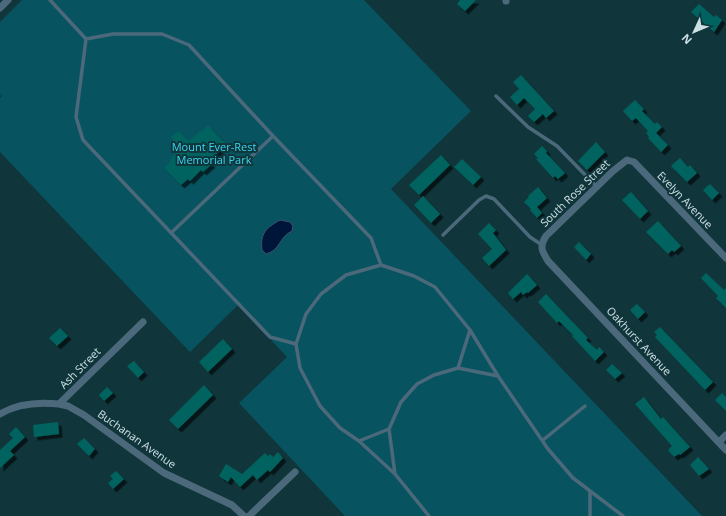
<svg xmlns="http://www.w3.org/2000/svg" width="726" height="516" font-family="'Open Sans',sans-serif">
<defs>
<filter id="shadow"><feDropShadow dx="3.5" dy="3.5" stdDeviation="0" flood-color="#0009"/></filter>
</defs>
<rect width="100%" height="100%" fill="#10363c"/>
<path fill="#07535f" d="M 22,0 L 364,0 L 471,111 L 391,189 L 702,516 L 345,516 L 239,403 L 287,357 L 238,305 L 190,352 L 0,152 L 0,98 L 2,96 L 0,95 L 0,22 Z"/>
<path fill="#00153a" stroke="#3d526d" d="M 280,220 L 290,222 L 293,226 L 292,231 C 278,238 281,250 266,254 L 262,250 C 260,233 266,228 280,220 Z"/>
<path fill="#00645e" filter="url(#shadow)" d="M 460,0 L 476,0 L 465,11 L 457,4 Z
M 699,4 L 714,17 L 716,15 L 722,20 L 714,32 L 691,12 Z
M 521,75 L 554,111 L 546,118 L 543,114 L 534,122 L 528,116 L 535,109 L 524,98 L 517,105 L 510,97 L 519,89 L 513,82 Z
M 635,100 L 644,109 L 642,111 L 655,124 L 657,122 L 662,127 L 656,133 L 668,145 L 661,152 L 648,138 L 649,136 L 646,133 L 648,131 L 636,118 L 632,121 L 623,111 Z
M 208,125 L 226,144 L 209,162 L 212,164 L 203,172 L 201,170 L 190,181 L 188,179 L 181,185 L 164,168 L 171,161 L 169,160 L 181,149 L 171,137 L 178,131 L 189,141 L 200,131 L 201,132 Z
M 596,142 L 605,152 L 587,170 L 578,161 Z
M 542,146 L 547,151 L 546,153 L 565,173 L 558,179 L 555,176 L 553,178 L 536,159 L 538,158 L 534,154 Z
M 441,155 L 450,165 L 419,195 L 409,185 Z
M 680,158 L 688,167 L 690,165 L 697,173 L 687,182 L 671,166 Z
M 462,159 L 481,177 L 473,185 L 454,167 Z
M 710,184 L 719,193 L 712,200 L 703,190 Z
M 538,187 L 547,198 L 537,207 L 542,213 L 537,218 L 530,210 L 531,209 L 524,202 L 529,197 L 528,196 Z
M 631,192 L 648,211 L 640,219 L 622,200 Z
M 423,196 L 440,214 L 431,223 L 414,205 Z
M 658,221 L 681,246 L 674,252 L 672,250 L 668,254 L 646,232 Z
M 489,223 L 496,230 L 493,233 L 506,250 L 489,266 L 482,258 L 492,249 L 478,234 Z
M 579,242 L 591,254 L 586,260 L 574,247 Z
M 706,273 L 724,290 L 726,288 L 726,308 L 716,298 L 718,296 L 701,278 Z
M 527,274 L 537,285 L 528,293 L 527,292 L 523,295 L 521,292 L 513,299 L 508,293 Z
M 546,294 L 588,338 L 586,340 L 597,350 L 599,347 L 604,352 L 595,361 L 572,336 L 573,335 L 559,321 L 557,323 L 538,302 Z
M 637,304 L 645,312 L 638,319 L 630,310 Z
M 660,327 L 713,382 L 705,390 L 655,337 L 657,335 L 654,332 Z
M 60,328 L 68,336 L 57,346 L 49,338 Z
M 223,339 L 232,349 L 208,372 L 199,362 Z
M 134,361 L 144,372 L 138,378 L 127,366 Z
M 612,364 L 622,373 L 615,379 L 606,370 Z
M 204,385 L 213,395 L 178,429 L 169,420 Z
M 107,387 L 113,393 L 104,401 L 99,395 Z
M 722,393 L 726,397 L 726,411 L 715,400 Z
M 644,397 L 661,419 L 663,417 L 690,447 L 680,455 L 679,454 L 674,457 L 668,450 L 672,446 L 635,404 Z
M 58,422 L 59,434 L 34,437 L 33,425 Z
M 16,427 L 25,437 L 10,451 L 14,455 L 0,468 L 0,450 L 13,438 L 9,434 Z
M 84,438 L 95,449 L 89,456 L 77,444 Z
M 278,452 L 283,458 L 270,472 L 268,470 L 257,480 L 253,475 L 240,487 L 231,477 L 228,482 L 219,476 L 226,464 L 242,474 L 265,453 L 268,456 L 270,454 L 273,457 Z
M 698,457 L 709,469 L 699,476 L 690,465 Z
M 116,471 L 124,479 L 113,489 L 108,483 L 113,479 L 110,476 Z"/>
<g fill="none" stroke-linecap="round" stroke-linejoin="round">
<path stroke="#4c697b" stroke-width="3.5" d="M 50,0 L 86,39 L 76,117 L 83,140 L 270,337 L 296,344
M 86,39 L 113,34 L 162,34 L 189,45 L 273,136 L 371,238 L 381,265
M 496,96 L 528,127 L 557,146 L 597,187
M 171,233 L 273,136
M 443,235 L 479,200 L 486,196 L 494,199 L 530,237 L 542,245
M 458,368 L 470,330
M 543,440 L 585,406
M 359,441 L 389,429
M 395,474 L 389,429 L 401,402 L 417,384 L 434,375 L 458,368 L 498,376
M 429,516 L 395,474 L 359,441 L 340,428 L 320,406 L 300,368 L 296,344 L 306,314 L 321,294 L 346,275 L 381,265 L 414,276 L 435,287 L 470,330 L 498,376 L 548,449 L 573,478 L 623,516
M 590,516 L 590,491"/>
<path stroke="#4c697b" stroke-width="7" d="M 506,0 L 506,1
M 0,8 L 8,0
M 726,258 L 634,162 L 627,160 L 613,171 L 546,236 C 539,247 542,251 548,261 L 726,450
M 59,404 L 68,406 L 84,415 L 164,473 L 232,505 L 244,516
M 0,414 C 18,403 39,402 59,404 L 143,322
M 719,442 L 726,435
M 249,516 L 295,472"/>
</g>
<g text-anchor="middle" stroke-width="4" stroke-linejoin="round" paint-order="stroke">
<g font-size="11" fill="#39d6ef" stroke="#10363c">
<text x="214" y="151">Mount Ever-Rest<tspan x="214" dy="13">Memorial Park</tspan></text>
</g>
<g font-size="11" fill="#cce0e4" stroke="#10363c">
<text transform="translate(575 193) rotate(-44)" y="4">South Rose Street</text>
<text transform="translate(685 200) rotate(46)" y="4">Evelyn Avenue</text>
<text transform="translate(639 341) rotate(47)" y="4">Oakhurst Avenue</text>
<text transform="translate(80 368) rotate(-45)" y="4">Ash Street</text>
<text transform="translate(137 439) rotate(35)" y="4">Buchanan Avenue</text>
</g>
</g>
<g transform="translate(694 32) rotate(226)" stroke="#10363c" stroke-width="3" paint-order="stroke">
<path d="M0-3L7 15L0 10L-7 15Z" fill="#cce0e4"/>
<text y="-6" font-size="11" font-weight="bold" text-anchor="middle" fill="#cce0e4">N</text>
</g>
</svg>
